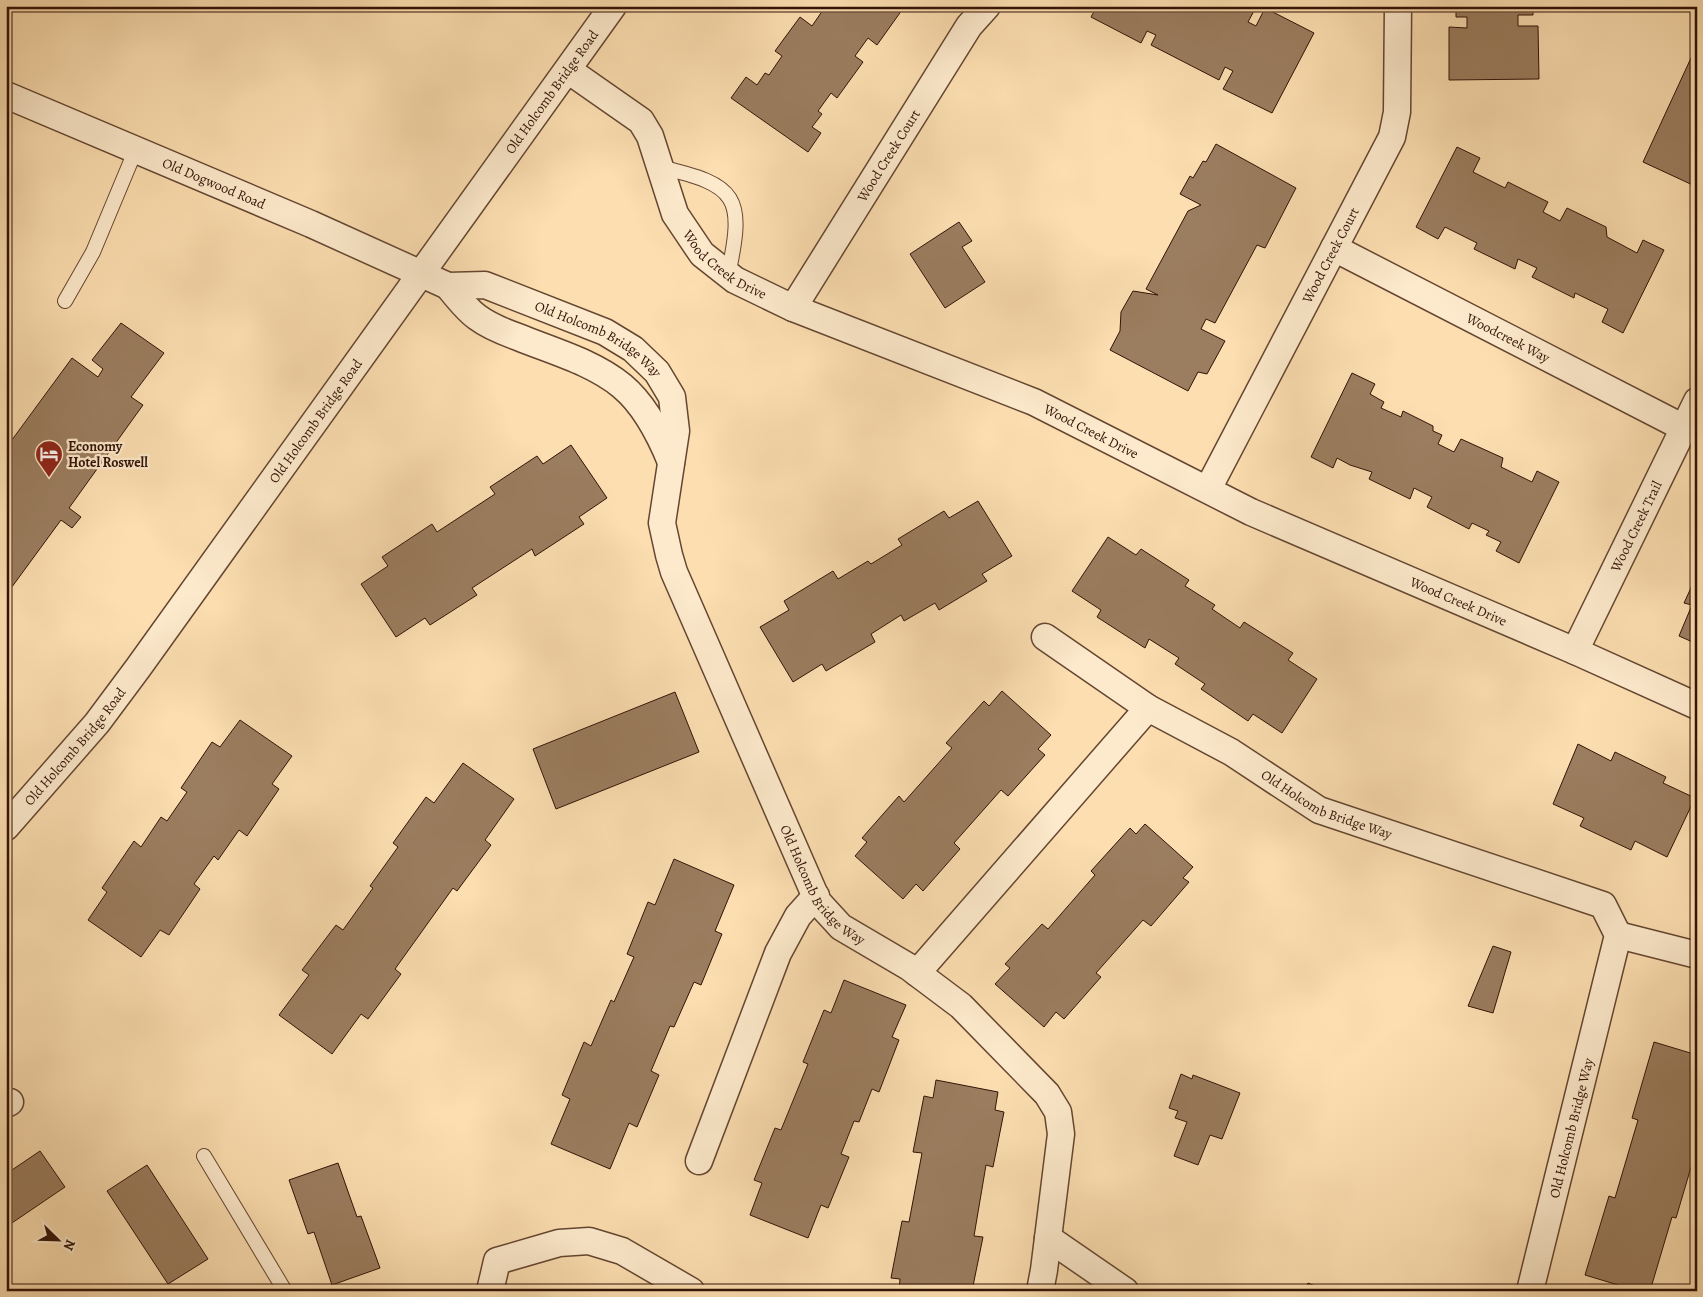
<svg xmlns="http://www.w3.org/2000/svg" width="1703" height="1297" font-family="Alegreya,serif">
<rect width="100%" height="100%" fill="#fcdeb0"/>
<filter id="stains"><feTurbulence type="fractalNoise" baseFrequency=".004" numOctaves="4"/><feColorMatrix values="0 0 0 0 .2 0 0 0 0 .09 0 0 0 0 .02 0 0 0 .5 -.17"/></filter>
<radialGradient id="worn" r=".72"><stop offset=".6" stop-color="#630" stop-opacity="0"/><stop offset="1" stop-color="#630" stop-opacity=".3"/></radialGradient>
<path fill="#9b7d5f" stroke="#321307" d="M 824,6 L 896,6 L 902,10 L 877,45 L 868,38 L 855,56 L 863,62 L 837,98 L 831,93 L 818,111 L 822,114 L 812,127 L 821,133 L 808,152 L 731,98 L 746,77 L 757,85 L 765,73 L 769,75 L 782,56 L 775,51 L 800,17 L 812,26 L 825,7 Z
M 1097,6 L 1250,6 L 1255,9 L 1248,22 L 1256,26 L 1265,8 L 1314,33 L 1272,113 L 1223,89 L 1233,71 L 1225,67 L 1219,80 L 1151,45 L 1156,35 L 1147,31 L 1141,43 L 1091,17 Z
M 1456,6 L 1533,6 L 1533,15 L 1518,15 L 1518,26 L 1538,26 L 1539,79 L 1449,80 L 1449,27 L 1467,28 L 1467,17 L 1456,17 Z
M 1697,45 L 1697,187 L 1643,162 Z
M 1216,144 L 1296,188 L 1265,248 L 1257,245 L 1215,323 L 1206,319 L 1201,329 L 1225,341 L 1207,374 L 1198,372 L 1188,391 L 1110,350 L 1120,331 L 1121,312 L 1133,291 L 1158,295 L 1146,289 L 1188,211 L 1201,205 L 1180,194 L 1190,176 L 1193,178 L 1203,161 L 1206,162 Z
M 1457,147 L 1480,158 L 1473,172 L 1505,188 L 1508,182 L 1548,202 L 1543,212 L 1560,221 L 1567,208 L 1606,227 L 1607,237 L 1637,253 L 1643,240 L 1664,250 L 1623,333 L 1602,322 L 1608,309 L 1575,293 L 1574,298 L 1532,277 L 1537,268 L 1518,259 L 1515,269 L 1474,249 L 1477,243 L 1445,227 L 1438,239 L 1416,227 Z
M 959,222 L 972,241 L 962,247 L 985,282 L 945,308 L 910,254 Z
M 121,323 L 164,353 L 131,397 L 143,405 L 69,508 L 81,517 L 72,528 L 61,520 L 6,595 L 6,448 L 72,358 L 98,377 L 103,369 L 92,360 Z
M 1352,373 L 1375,384 L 1370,394 L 1384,402 L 1381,408 L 1401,417 L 1403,411 L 1433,426 L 1433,431 L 1442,435 L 1438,444 L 1454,452 L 1461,439 L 1503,458 L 1501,467 L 1532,482 L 1537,471 L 1559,482 L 1519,563 L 1496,551 L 1501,542 L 1486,535 L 1489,531 L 1472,523 L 1469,529 L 1427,507 L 1432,497 L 1414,488 L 1410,499 L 1369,479 L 1372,472 L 1350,465 L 1337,458 L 1333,468 L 1311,457 Z
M 571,445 L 607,498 L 579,517 L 584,524 L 535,556 L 532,549 L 472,588 L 477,595 L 430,625 L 425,618 L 396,637 L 361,584 L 388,566 L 382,557 L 432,524 L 437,532 L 495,494 L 490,487 L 537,456 L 543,464 Z
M 978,501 L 1012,556 L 982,574 L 987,581 L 939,610 L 935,603 L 904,621 L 901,615 L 871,634 L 875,642 L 826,671 L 822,664 L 793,682 L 760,627 L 789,610 L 784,601 L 833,571 L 838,579 L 868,561 L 871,564 L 902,545 L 898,539 L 944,511 L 949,518 Z
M 1108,537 L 1136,555 L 1141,549 L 1189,580 L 1185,586 L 1215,605 L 1212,609 L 1240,628 L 1244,622 L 1293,653 L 1288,660 L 1317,679 L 1282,733 L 1253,714 L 1248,721 L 1201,689 L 1205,684 L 1175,664 L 1179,658 L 1149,639 L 1145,648 L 1097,617 L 1101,610 L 1072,591 Z
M 1696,577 L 1697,578 L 1697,644 L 1679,636 L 1692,605 L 1684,603 Z
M 1002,691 L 1051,735 L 1038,749 L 1045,755 L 1008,796 L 1001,790 L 954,843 L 960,849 L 923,891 L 916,884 L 903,899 L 855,856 L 867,842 L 862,838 L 899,796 L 904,802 L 952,748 L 946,743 L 984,701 L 989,706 Z
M 675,692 L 699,752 L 556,809 L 533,749 Z
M 240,720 L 292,756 L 272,784 L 279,789 L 247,836 L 239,830 L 218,860 L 214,856 L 194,884 L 200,889 L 169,935 L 160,930 L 141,957 L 88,920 L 107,892 L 102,888 L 134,841 L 141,847 L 161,817 L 167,821 L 187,792 L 181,788 L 212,742 L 220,747 Z
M 1578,744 L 1611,761 L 1615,752 L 1666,777 L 1663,783 L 1695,798 L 1667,857 L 1635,841 L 1631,850 L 1580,826 L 1584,818 L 1553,804 Z
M 463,763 L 514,799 L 485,840 L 491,845 L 457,891 L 453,888 L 395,969 L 401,974 L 368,1019 L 361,1014 L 332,1054 L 279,1015 L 309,975 L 302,970 L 336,925 L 343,930 L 373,888 L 370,886 L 398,847 L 393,843 L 426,797 L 434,803 Z
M 1145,824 L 1193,867 L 1183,878 L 1189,882 L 1151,926 L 1143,920 L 1096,973 L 1101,977 L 1064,1019 L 1056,1012 L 1044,1027 L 995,984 L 1010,968 L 1005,964 L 1042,924 L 1048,929 L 1095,875 L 1091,871 L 1130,828 L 1136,834 Z
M 674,859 L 734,885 L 715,931 L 722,934 L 701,985 L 694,982 L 674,1027 L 670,1026 L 651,1071 L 659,1075 L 637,1127 L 629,1123 L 610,1169 L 551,1144 L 570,1099 L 562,1095 L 584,1042 L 591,1046 L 611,1000 L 614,1002 L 634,957 L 627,954 L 648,902 L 655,905 Z
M 1493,946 L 1511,952 L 1493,1013 L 1468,1006 Z
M 844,980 L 906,1005 L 892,1037 L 899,1040 L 879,1092 L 872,1089 L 859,1122 L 854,1121 L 841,1154 L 849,1157 L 828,1208 L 821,1205 L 808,1238 L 750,1215 L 762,1183 L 754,1180 L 775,1128 L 781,1130 L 808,1064 L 803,1062 L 824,1010 L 831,1013 Z
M 1654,1042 L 1697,1055 L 1697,1128 L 1694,1136 L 1697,1147 L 1676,1218 L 1672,1217 L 1650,1291 L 1638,1291 L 1585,1275 L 1609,1196 L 1615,1198 L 1638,1120 L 1632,1118 Z
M 1181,1074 L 1192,1079 L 1193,1075 L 1240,1093 L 1222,1139 L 1210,1135 L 1198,1165 L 1174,1156 L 1187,1122 L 1175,1118 L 1178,1111 L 1169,1108 Z
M 936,1080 L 998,1092 L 995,1110 L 1004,1112 L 993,1167 L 986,1165 L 974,1236 L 983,1237 L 972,1291 L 899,1291 L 900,1279 L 891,1278 L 902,1221 L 909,1222 L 922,1153 L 913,1152 L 924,1096 L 933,1098 Z
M 40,1151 L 65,1187 L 6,1227 L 6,1174 Z
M 338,1163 L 357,1217 L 361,1216 L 380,1268 L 332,1285 L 314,1232 L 308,1234 L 289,1180 Z
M 147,1165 L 208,1259 L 168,1284 L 107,1191 Z
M 1308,1283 L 1327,1291 L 1305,1291 Z"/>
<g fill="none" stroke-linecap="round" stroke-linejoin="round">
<g stroke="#644631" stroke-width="16">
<path id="lane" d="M 660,167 C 738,185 745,197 728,275
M 65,301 L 93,252 L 136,149
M 204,1156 L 285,1291"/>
</g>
<g stroke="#644631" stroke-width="29">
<g id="street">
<path id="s1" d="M 568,70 L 641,121 L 650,136 L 675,214 L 702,254 L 735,280 L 793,308 L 1034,402 L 1251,512 L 1575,651 L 1697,706"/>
<path id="s2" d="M 6,95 L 311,224 L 448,286 L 485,285 L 605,332 L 633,349 L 657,372 L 672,397 L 676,431 L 662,523 L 669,555 L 674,572 L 818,902 L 841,927 L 909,967 L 961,1006 L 1047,1094 L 1058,1112 L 1061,1134 L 1044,1270 L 1040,1291"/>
<path id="s3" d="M 1334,248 L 1684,428"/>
<path d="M 448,286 C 457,297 466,309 477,317 C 489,326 504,332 518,337 C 552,351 593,362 622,386 C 645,405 660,435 671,462"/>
<path id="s4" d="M 793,308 L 969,26 L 987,6"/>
<path id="s5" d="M 1208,489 L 1392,137 L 1397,112 L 1398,6"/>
<path id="s6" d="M 1045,637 L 1148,708 L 1231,752 L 1319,810 L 1603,905 L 1618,935 L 1530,1291"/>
<path id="s7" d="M 1575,651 L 1697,401"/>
<path id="s8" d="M 6,827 L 97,723 L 138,668 L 613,6"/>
<path d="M 1618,935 L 1697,955"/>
<path d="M 917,973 L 1148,708"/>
<path d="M 6,1104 L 10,1102"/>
<path d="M 699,1161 L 778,953 L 798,916 L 816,896"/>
<path d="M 1048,1238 L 1125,1291"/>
<path d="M 490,1291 L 497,1261 L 559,1243 L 589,1241 L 622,1251 L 691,1291"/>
</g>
</g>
<use href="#lane" stroke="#fdeacc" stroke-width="14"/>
<use href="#street" stroke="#fdeacc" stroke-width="26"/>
</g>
<defs>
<g id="hotel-pin" transform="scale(1.4375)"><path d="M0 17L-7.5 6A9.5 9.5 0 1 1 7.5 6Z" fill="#8f2418" stroke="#fdeacc"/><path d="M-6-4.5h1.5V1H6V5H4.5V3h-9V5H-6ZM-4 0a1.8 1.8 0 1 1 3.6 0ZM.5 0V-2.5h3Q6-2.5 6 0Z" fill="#fff"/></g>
</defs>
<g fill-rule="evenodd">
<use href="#hotel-pin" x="49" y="454"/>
</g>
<g text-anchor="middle" stroke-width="4.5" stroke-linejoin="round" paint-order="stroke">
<g font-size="14" fill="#321307" stroke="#fdeacc">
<text dy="5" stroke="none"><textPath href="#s8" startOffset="916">Old Holcomb Bridge Road</textPath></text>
<text dy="5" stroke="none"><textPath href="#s4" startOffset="180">Wood Creek Court</textPath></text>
<text dy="5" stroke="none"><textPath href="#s2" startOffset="226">Old Dogwood Road</textPath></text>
<text dy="5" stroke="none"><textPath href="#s5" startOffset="264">Wood Creek Court</textPath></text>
<text dy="5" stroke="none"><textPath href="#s1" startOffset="261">Wood Creek Drive</textPath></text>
<text dy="5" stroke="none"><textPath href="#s3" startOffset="196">Woodcreek Way</textPath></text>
<text dy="5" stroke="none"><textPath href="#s2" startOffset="645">Old Holcomb Bridge Way</textPath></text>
<text dy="5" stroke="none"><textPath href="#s8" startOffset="511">Old Holcomb Bridge Road</textPath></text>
<text dy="5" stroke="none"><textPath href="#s1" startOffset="666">Wood Creek Drive</textPath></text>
<text dy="5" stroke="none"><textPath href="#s7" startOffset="139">Wood Creek Trail</textPath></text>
<text dy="5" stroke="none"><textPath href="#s1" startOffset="1071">Wood Creek Drive</textPath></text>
<text dy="5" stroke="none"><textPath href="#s8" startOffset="106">Old Holcomb Bridge Road</textPath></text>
<text dy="5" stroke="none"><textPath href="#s6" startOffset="329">Old Holcomb Bridge Way</textPath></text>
<text dy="5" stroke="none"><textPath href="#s2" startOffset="1269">Old Holcomb Bridge Way</textPath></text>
<text transform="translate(1571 1128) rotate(-76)" y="5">Old Holcomb Bridge Way</text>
</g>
<g font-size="14" font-weight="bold" fill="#321307" stroke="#fdeacc" text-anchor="start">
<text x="68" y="451">Economy<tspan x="68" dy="16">Hotel Roswell</tspan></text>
</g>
</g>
<rect width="1703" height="1297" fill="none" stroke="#fcdeb0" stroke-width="25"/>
<rect x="8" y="8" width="1688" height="1282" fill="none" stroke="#321307" stroke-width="2.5"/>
<rect x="12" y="12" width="1678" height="1272" fill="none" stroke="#321307"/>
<g transform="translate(58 1240) rotate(113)" stroke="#fdeacc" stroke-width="4" paint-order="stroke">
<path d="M0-4L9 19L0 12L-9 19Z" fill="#321307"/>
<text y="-8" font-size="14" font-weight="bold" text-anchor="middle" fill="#321307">N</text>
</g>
<rect width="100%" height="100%" filter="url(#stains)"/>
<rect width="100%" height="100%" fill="url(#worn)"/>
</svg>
